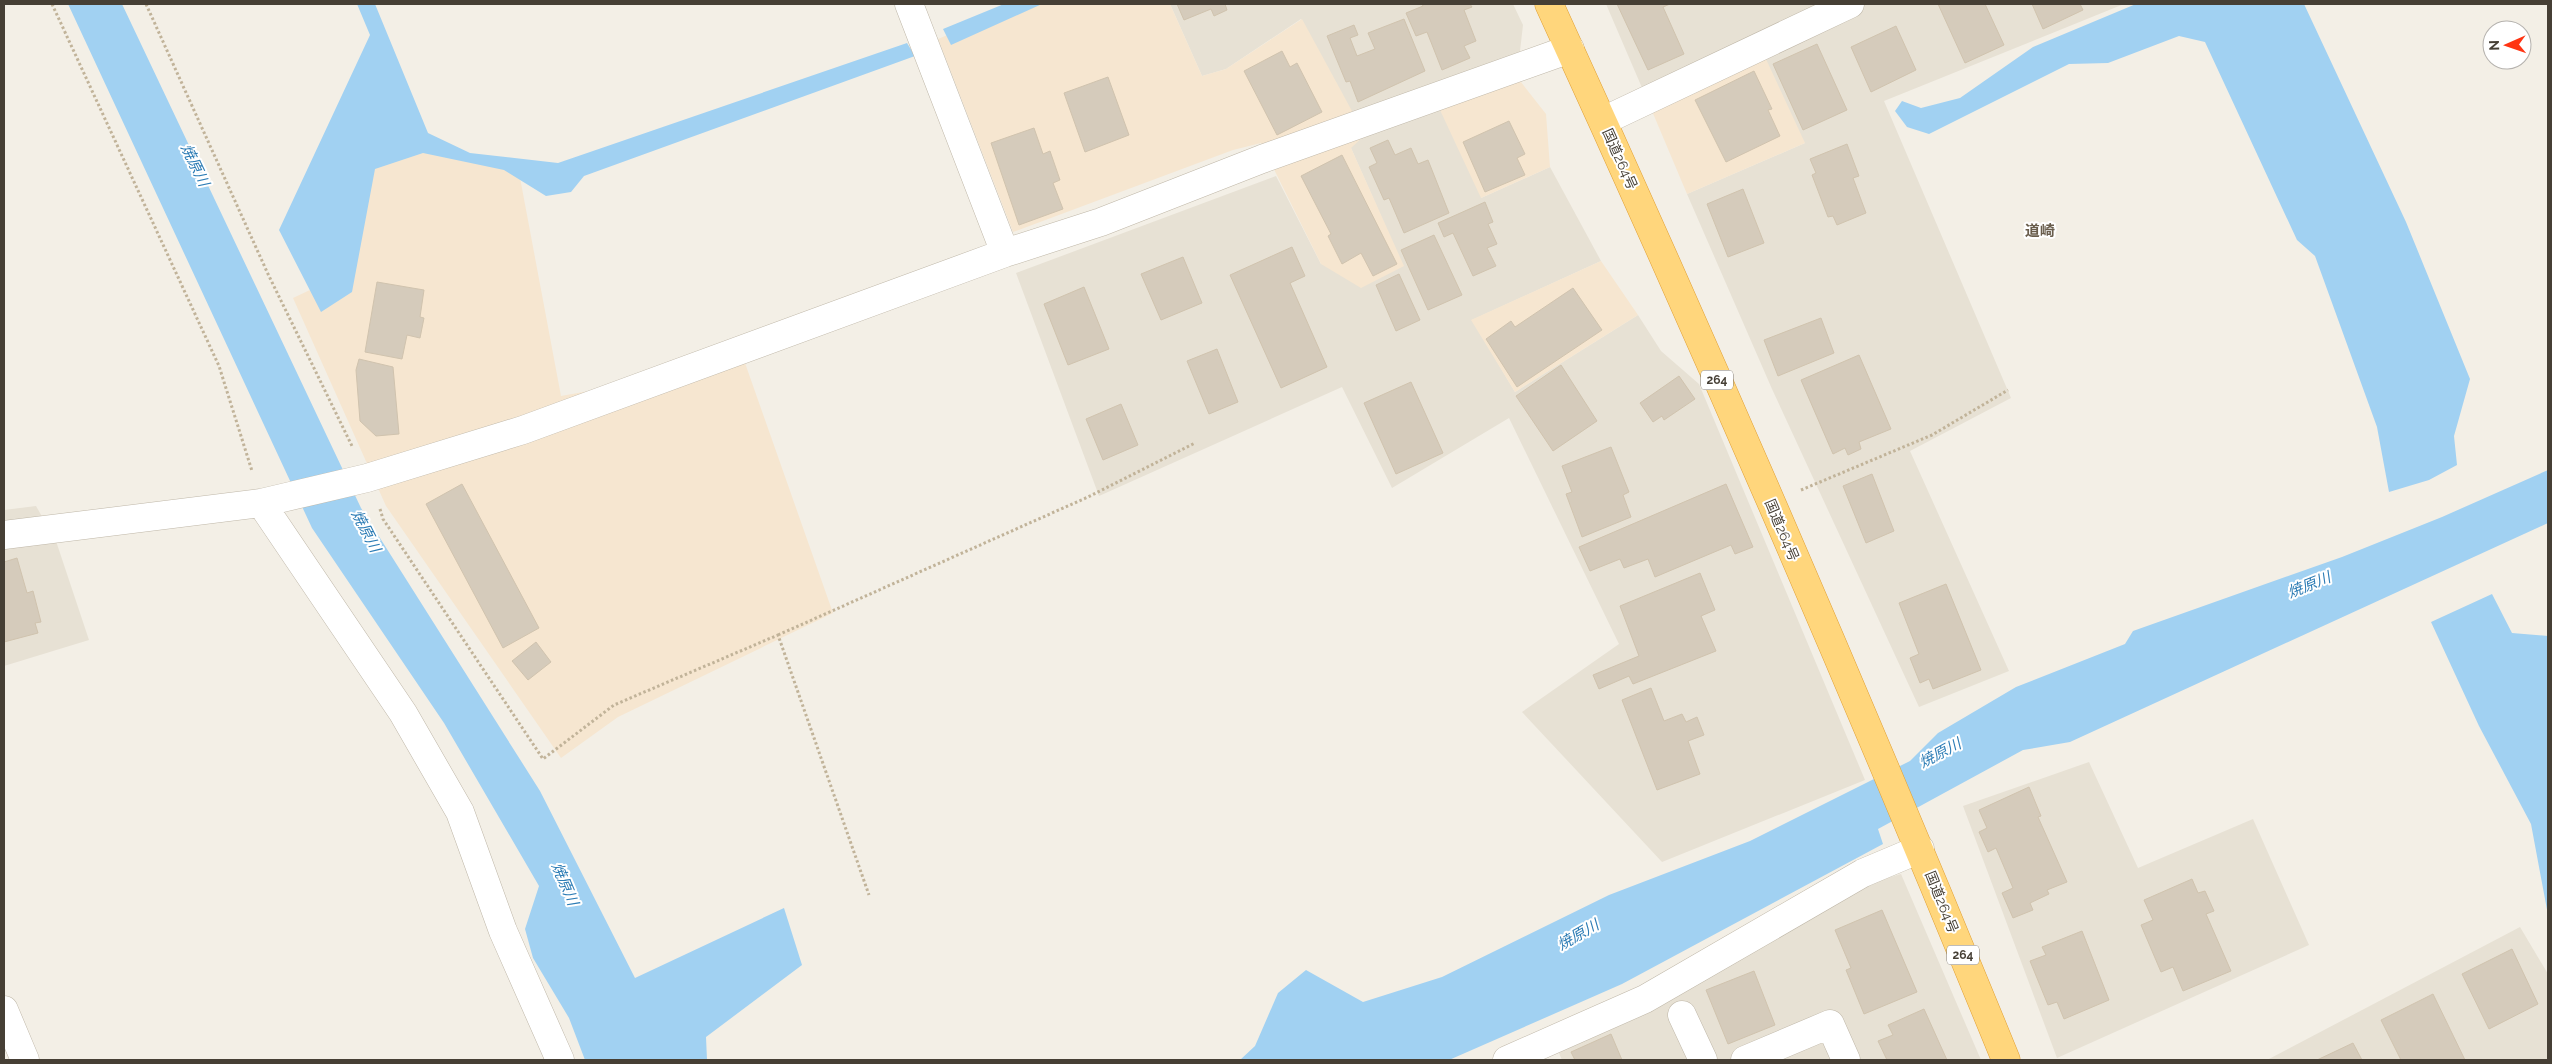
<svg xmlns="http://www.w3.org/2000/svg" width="2552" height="1064" font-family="Raleway,'Noto Sans JP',sans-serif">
<rect width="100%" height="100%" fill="#f3efe6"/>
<path fill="#e7e1d4" d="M 1170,4 L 1513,4 L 1523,25 L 1517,77 L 1481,198 L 1550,167 L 1601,261 L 1472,320 L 1515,392 L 1638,315 L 1661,351 L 1699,384 L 1865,780 L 1662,862 L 1522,712 L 1619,644 L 1509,418 L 1392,488 L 1342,387 L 1099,496 L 1016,273 L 1276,176 L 1321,264 L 1403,266 L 1351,148 L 1301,19 L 1226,69 L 1202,76 Z
M 1606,4 L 2124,4 L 1884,101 L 2011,398 L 1910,451 L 2009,671 L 1919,707 L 1772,389 L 1687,194 L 1805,143 L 1652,111 Z
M 36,506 L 56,541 L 89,640 L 4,666 L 4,510 Z
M 2089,762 L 2138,868 L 2253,819 L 2309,945 L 2057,1058 L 1963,806 Z
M 1901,874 L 1981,1060 L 1562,1060 L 1559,1053 L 1854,888 Z
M 2520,927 L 2548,974 L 2548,1060 L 2267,1060 Z"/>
<path fill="#f6e6d0" d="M 1021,4 L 1170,4 L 1202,76 L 1226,69 L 1302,19 L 1365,135 L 1351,148 L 1404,266 L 1361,288 L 1321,264 L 1261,143 L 1233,150 L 1013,232 L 938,39 Z
M 1765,57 L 1805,143 L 1687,194 L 1652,111 Z
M 1517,77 L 1546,114 L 1550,167 L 1481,198 L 1440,110 Z
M 365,139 L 518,167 L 561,396 L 745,363 L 833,613 L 618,717 L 561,758 L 386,506 L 293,298 L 344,274 Z
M 1601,261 L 1638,315 L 1515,392 L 1471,320 Z"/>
<path fill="#a1d1f2" d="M 68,4 L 122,4 L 361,508 L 540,791 L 635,978 L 784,908 L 802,965 L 706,1037 L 707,1060 L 585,1060 L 569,1018 L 533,958 L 525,929 L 539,886 L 444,723 L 312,528 Z
M 357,4 L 375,4 L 428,133 L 470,153 L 558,163 L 907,43 L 915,56 L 584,176 L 571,192 L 546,196 L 504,170 L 423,153 L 375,169 L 352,292 L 321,312 L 279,230 L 370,35 Z
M 1004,4 L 1042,4 L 951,45 L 943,29 Z
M 2136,4 L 2304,4 L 2406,222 L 2470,379 L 2454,436 L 2457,465 L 2429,480 L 2389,492 L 2377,427 L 2315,256 L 2297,240 L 2205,42 L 2179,36 L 2108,63 L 2069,64 L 1929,134 L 1907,127 L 1895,111 L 1902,101 L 1921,108 L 1960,98 L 2033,47 Z
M 2548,470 L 2548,523 L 2070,742 L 2023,750 L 1878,829 L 1883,844 L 1622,984 L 1449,1060 L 1240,1060 L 1255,1046 L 1278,993 L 1306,970 L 1363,1002 L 1442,977 L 1609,895 L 1750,841 L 1910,761 L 1938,733 L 2016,687 L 2125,644 L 2133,631 L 2342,557 L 2442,517 Z
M 2492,594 L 2512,633 L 2548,636 L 2548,915 L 2531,824 L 2479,726 L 2431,622 Z"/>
<path fill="#d5cbbb" stroke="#d0c3ae" d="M 1177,4 L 1225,4 L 1227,10 L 1214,16 L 1211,9 L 1184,20 Z
M 1422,4 L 1470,4 L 1472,7 L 1464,10 L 1476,41 L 1464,46 L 1470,58 L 1442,70 L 1427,32 L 1416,36 L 1406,13 L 1423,6 Z
M 1617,4 L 1670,4 L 1663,7 L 1684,54 L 1648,70 Z
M 1938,4 L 1985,4 L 2004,45 L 1965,63 Z
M 2032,4 L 2080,4 L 2083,10 L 2043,29 Z
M 1404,19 L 1425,71 L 1358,102 L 1350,81 L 1346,82 L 1327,36 L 1354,25 L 1358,35 L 1350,38 L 1357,56 L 1375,49 L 1368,33 Z
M 1896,26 L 1916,70 L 1871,92 L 1851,47 Z
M 1817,44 L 1847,110 L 1803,130 L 1773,64 Z
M 1282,51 L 1290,67 L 1297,63 L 1322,112 L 1277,135 L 1244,71 Z
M 1754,71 L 1772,109 L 1768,110 L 1780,136 L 1726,162 L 1695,100 Z
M 1108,77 L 1129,135 L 1085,152 L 1064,93 Z
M 1509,121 L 1525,154 L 1517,158 L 1525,175 L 1485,192 L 1463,142 Z
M 1034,128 L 1043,154 L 1050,151 L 1060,180 L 1053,183 L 1063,209 L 1019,225 L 991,143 Z
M 1388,140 L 1395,155 L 1411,148 L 1418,164 L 1428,160 L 1449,213 L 1404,233 L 1389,198 L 1384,200 L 1369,167 L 1377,163 L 1370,148 Z
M 1847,144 L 1859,176 L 1853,178 L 1866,213 L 1837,225 L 1833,216 L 1828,217 L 1812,175 L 1816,173 L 1810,159 Z
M 1342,155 L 1397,264 L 1373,276 L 1361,253 L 1342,264 L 1328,236 L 1331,234 L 1301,176 Z
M 1743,189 L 1764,243 L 1728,257 L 1707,204 Z
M 1485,202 L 1493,222 L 1488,224 L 1497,244 L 1487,248 L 1496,266 L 1473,276 L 1453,233 L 1444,237 L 1438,223 Z
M 1434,235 L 1462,295 L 1428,310 L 1401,250 Z
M 1292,247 L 1305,276 L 1290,283 L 1327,367 L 1281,388 L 1230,275 Z
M 1183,257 L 1202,303 L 1161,320 L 1141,274 Z
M 1399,274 L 1420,320 L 1396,331 L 1376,285 Z
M 377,282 L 424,290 L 420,317 L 424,318 L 420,338 L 407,335 L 402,359 L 365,352 Z
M 1084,287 L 1109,349 L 1068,365 L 1044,304 Z
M 1573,288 L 1602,330 L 1517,387 L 1486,339 L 1511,321 L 1515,327 Z
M 1821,318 L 1834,353 L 1778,376 L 1764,340 Z
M 1217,349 L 1238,402 L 1209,414 L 1187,361 Z
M 1859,355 L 1891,429 L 1859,442 L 1861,449 L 1848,455 L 1845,448 L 1833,454 L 1801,380 Z
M 359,359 L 393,367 L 399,434 L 376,436 L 360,421 L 356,370 Z
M 1561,365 L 1597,421 L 1553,451 L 1516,396 Z
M 1679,376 L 1695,399 L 1664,420 L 1662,416 L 1653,422 L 1640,403 Z
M 1411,382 L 1443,453 L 1396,474 L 1364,403 Z
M 1121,404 L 1138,445 L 1103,460 L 1086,419 Z
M 1611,447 L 1629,492 L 1623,495 L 1631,517 L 1582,537 L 1566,494 L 1572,492 L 1562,466 Z
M 1872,474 L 1894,531 L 1866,543 L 1843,486 Z
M 462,484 L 539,628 L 503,648 L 426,504 Z
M 1726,484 L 1753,547 L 1735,554 L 1731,545 L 1655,577 L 1648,559 L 1624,568 L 1620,559 L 1590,571 L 1579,547 Z
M 17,558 L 27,593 L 33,591 L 41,622 L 35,623 L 38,633 L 4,642 L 4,562 Z
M 1700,573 L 1715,610 L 1701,616 L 1716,651 L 1633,684 L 1629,676 L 1599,689 L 1593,675 L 1639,656 L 1620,606 Z
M 1946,584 L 1981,670 L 1933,689 L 1929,679 L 1920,683 L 1910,658 L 1919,654 L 1899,603 Z
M 536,642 L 551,662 L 528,680 L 512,661 Z
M 1651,688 L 1664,721 L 1682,714 L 1686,722 L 1697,717 L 1704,735 L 1688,741 L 1700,774 L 1657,790 L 1622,700 Z
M 2029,787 L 2041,816 L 2038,817 L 2067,882 L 2047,890 L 2049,894 L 2030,903 L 2033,910 L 2013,918 L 2002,893 L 2013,888 L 1996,848 L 1988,852 L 1979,832 L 1987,828 L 1979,810 Z
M 2192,879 L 2198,893 L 2205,891 L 2214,911 L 2206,914 L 2231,971 L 2183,991 L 2173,967 L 2161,972 L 2141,925 L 2153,920 L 2144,900 Z
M 1882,910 L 1917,992 L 1864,1014 L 1846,970 L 1851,968 L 1835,930 Z
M 2082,931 L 2109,1000 L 2064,1019 L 2057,1002 L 2048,1005 L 2030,961 L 2046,955 L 2042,947 Z
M 2512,949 L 2538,1004 L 2489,1029 L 2462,974 Z
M 1754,971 L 1775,1025 L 1728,1044 L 1706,990 Z
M 2433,994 L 2465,1060 L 2401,1060 L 2381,1020 Z
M 1924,1009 L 1947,1060 L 1887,1060 L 1878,1041 L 1893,1035 L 1888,1025 Z
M 1611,1034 L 1622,1060 L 1575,1060 L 1571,1052 Z
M 2353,1043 L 2362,1060 L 2317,1060 Z"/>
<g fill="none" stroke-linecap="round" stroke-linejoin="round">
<g stroke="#bfb7a8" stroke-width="29">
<path id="minor" d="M 909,4 L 1005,253
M 1603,121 L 1850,4
M 261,503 L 403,713 L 460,812 L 503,931 L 560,1060
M 4,535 L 261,503 L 367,478 L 523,430 L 1005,253 L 1101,222 L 1262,159 L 1570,49
M 4,1010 L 25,1060
M 1682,1015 L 1703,1060
M 1507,1060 L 1645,999 L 1863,873 L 1920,849
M 1745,1060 L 1830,1024 L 1846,1060"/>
</g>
<g stroke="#e19f33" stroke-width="29">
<path id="trunk" d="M 1549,4 C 1709,353 1861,705 2006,1060"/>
</g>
<path stroke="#c1b399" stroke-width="3" stroke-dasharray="2.5 2.5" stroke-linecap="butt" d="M 52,4 L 219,366 L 252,471
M 146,4 L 268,274 L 353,448
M 1801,490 L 1932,435 L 2008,390
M 380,509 L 383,519 L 543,759 L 614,705 L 778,635 L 869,895
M 778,635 L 1088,497 L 1195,443"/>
<use href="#minor" stroke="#fff" stroke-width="28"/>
<use href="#trunk" stroke="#ffd67c" stroke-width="28"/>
</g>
<g text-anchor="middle" stroke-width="4" stroke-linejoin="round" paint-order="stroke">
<g fill="#fff" stroke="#7e7972" stroke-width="1">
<rect x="1701" y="370.5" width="32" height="19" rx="4"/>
<rect x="1947" y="945.5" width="32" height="19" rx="4"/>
</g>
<g font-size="12" font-weight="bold" fill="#463f35">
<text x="1717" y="384">264</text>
<text x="1963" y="959">264</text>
</g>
<g font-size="14" fill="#463f35" stroke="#fff">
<text transform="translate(1620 159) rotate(66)" y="5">国道264号</text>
<text transform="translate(1782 530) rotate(67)" y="5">国道264号</text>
<text transform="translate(1942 902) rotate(68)" y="5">国道264号</text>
</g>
<g font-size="15" font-style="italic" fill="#2c7cb5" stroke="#fff">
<text transform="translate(195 165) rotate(64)" y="5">焼原川</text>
<text transform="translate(366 531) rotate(63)" y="5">焼原川</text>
<text transform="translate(2309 585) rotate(-22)" y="5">焼原川</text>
<text transform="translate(1940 753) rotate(-28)" y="5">焼原川</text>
<text transform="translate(565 884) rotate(67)" y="5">焼原川</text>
<text transform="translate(1578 935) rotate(-30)" y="5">焼原川</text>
</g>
<g font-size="15" font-weight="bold" fill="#695d4c" stroke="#fff">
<text x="2040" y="236">道崎</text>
</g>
</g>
<rect width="2552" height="1064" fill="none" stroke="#463f35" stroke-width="10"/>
<g transform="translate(2507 45) rotate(268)"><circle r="24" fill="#ffffff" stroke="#b5b2ae"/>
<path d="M0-4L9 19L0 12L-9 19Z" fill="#ff3412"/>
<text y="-8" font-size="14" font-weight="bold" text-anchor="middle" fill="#463f35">N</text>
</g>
</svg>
